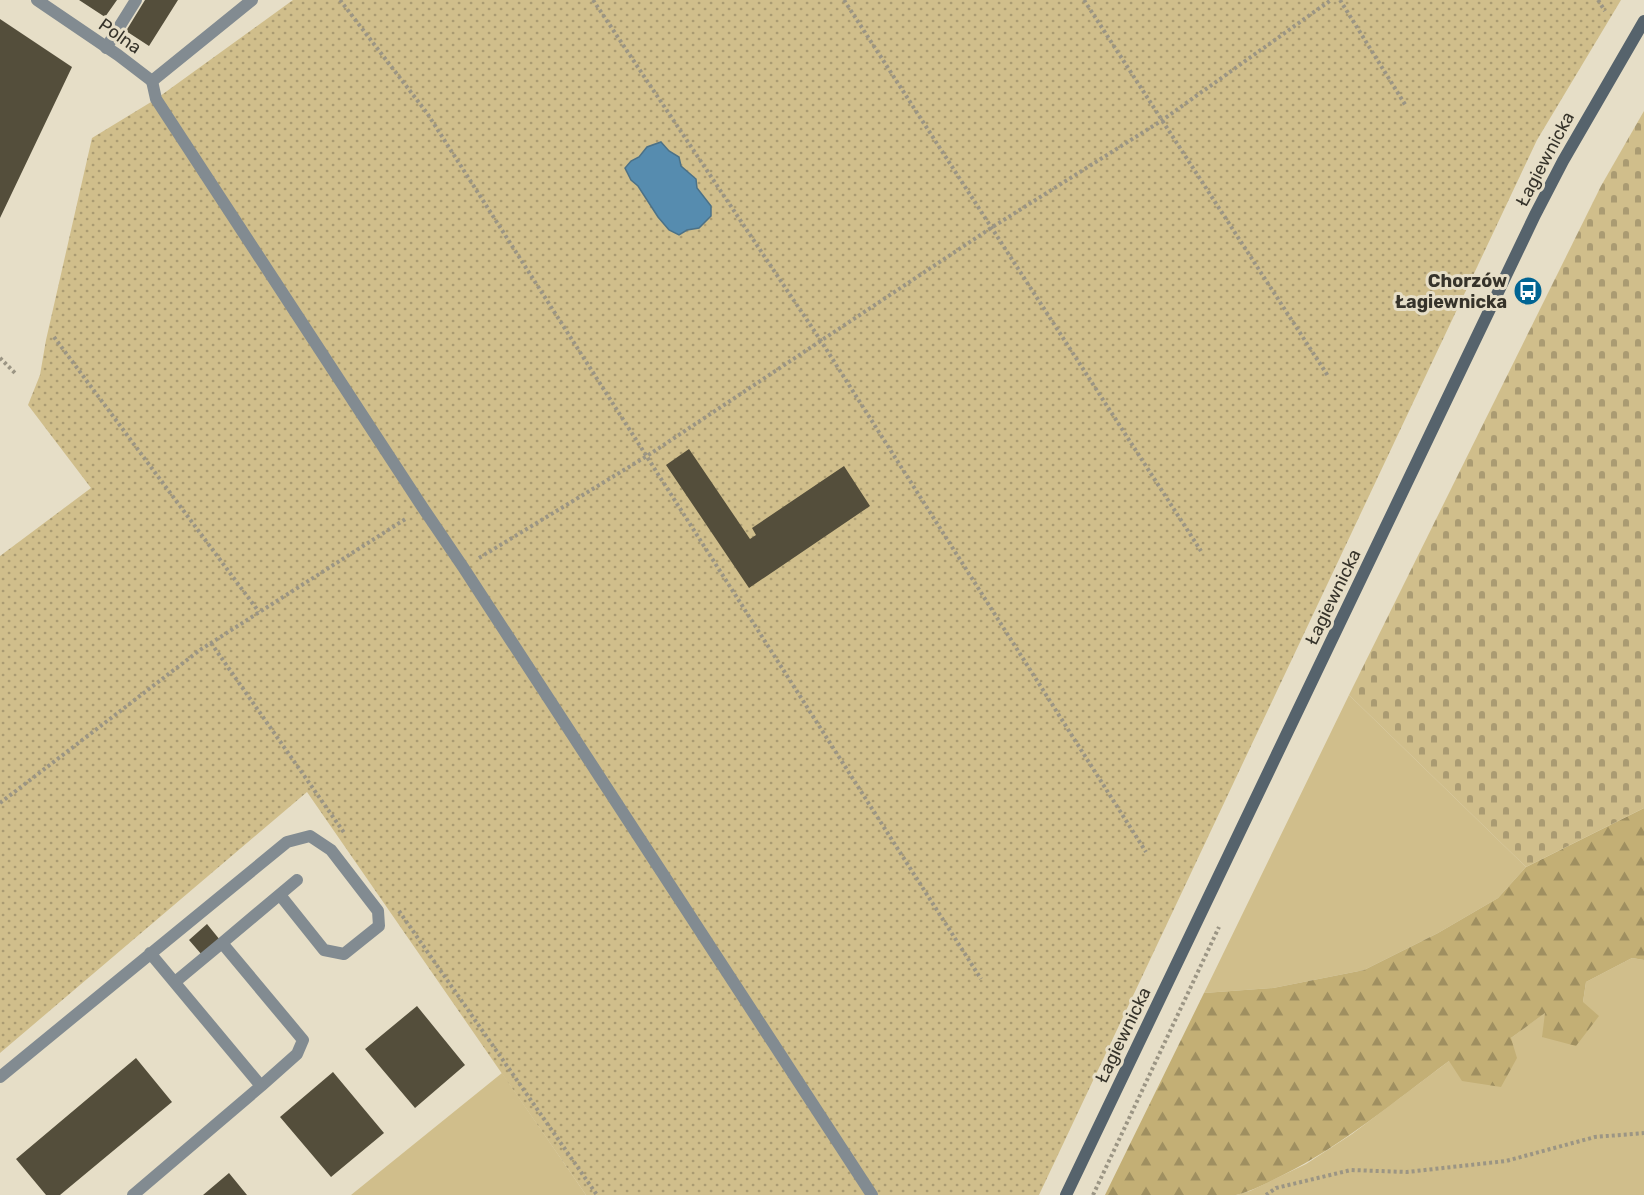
<svg xmlns="http://www.w3.org/2000/svg" width="1644" height="1195" font-family="Rubik,sans-serif">
<defs>
<pattern id="forest-firs" width="22" height="20" patternUnits="userSpaceOnUse" patternTransform="scale(1.5)"><rect width="22" height="20" fill="#c3af75"/><path d="M5 1l3.5 6h-7zM16 11l3.5 6h-7z" fill="#9f8f60"/></pattern>
<pattern id="cemetery-stones" width="16" height="16" patternUnits="userSpaceOnUse" patternTransform="scale(1.5)"><rect width="16" height="16" fill="#d0be8b"/><path d="M2 7V4a2 2 0 0 1 4 0v3zM10 15v-3a2 2 0 0 1 4 0v3z" fill="#aa9b72"/></pattern>
<pattern id="garden-dots" width="8" height="8" patternUnits="userSpaceOnUse" patternTransform="scale(1.5)"><rect width="8" height="8" fill="#d0be8b"/><path d="M2 2h.1M6 6h.1" fill="none" stroke="#aa9b72" stroke-width="1.8" stroke-linecap="round"/></pattern>
</defs>
<rect width="100%" height="100%" fill="#e6dec7"/>
<path fill="#d0be8b" d="M 1349,695 L 1526,867 L 1498,898 L 1438,933 L 1364,970 L 1273,988 L 1204,993 Z
M 1632,958 L 1644,960 L 1644,1195 L 1236,1195 L 1250,1191 L 1306,1164 L 1352,1134 L 1449,1061 L 1511,1038 L 1546,1012 L 1583,1002 L 1586,982 Z
M 502,1073 L 586,1195 L 351,1195 Z"/>
<path fill="url(#forest-firs)" d="M 1644,808 L 1644,960 L 1632,958 L 1586,982 L 1583,1002 L 1599,1016 L 1576,1046 L 1542,1037 L 1545,1013 L 1511,1038 L 1517,1058 L 1501,1087 L 1462,1081 L 1449,1061 C 1395,1101 1343,1145 1283,1175 C 1267,1183 1253,1191 1236,1195 L 1105,1195 L 1204,993 L 1273,988 L 1364,970 L 1438,933 L 1498,898 L 1526,867 Z"/>
<path fill="url(#cemetery-stones)" d="M 1644,111 L 1644,808 L 1526,867 L 1349,695 L 1601,186 Z"/>
<path fill="url(#garden-dots)" d="M 293,0 L 1621,0 L 1537,140 L 1039,1195 L 586,1195 L 307,792 L 0,1053 L 0,556 L 91,488 L 28,405 L 40,375 L 46,340 L 92,138 L 156,99 Z"/>
<path fill="#568caf" stroke="#4c7187" stroke-width="1.5" d="M 661,142 L 669,151 L 679,157 L 681,166 L 696,179 L 697,188 L 711,206 L 711,216 L 699,228 L 687,230 L 679,235 L 669,230 L 658,217 L 638,186 L 631,180 L 625,168 L 631,161 L 639,157 L 647,147 Z"/>
<path fill="#544e3b" d="M 79,0 L 117,0 L 105,17 Z
M 145,0 L 178,0 L 149,46 L 126,31 Z
M 0,19 L 72,67 L 0,218 Z
M 689,449 L 750,539 L 756,535 L 752,528 L 844,466 L 870,506 L 749,588 L 666,465 Z
M 207,924 L 220,940 L 202,955 L 189,940 Z
M 417,1006 L 465,1065 L 415,1108 L 365,1049 Z
M 136,1058 L 172,1102 L 60,1195 L 46,1195 L 16,1159 Z
M 333,1072 L 384,1133 L 331,1177 L 280,1117 Z
M 229,1173 L 247,1195 L 203,1195 Z"/>
<g fill="none" stroke-linecap="round" stroke-linejoin="round">
<path stroke="#9b9584" stroke-width="4" stroke-dasharray="3 3" stroke-linecap="butt" d="M 340,0 L 427,113 L 981,979
M 593,0 L 821,341 L 1146,852
M 844,0 L 1201,551
M 1084,0 L 1328,376
M 1340,0 L 1406,106
M 1598,0 L 1605,11
M 54,337 L 259,612
M 0,358 L 15,373
M 479,558 L 647,456 L 991,228 L 1161,121 L 1331,0
M 211,643 L 345,834
M 0,803 L 200,650 L 407,518
M 399,911 L 597,1195
M 1093,1195 L 1219,927
M 1266,1195 L 1276,1188 L 1351,1170 L 1407,1172 L 1506,1161 L 1595,1137 L 1644,1133"/>
<path stroke="#828b91" stroke-width="12" d="M 106,48 L 136,0
M 152,81 L 156,99 L 423,508 L 463,567 L 872,1195
M 222,943 L 297,880
M 150,953 L 261,1086 L 297,1054 L 303,1040 L 222,943 L 175,982
M 0,1077 L 287,842 L 310,836 L 331,850 L 378,911 L 379,926 L 344,954 L 324,950 L 280,895
M 133,1195 L 261,1086"/>
<path stroke="#828b91" stroke-width="12" d="M 37,0 L 118,55 L 152,81 L 252,0"/>
<path stroke="#56636c" stroke-width="12" d="M 1066,1195 L 1535,215 L 1563,161 L 1644,21"/>
</g>
<defs>
<g id="bus-disc" transform="scale(1.5)"><circle r="9.5" fill="#006493" stroke="#e6dec7"/><path d="M-5-6H5V4H4V6H2V4H-2V6H-4V4H-5ZM-3.5-4V0h7V-4ZM-3.5 1.2v1.5H-2V1.2ZM2 1.2v1.5H3.5V1.2Z" fill="#fff"/></g>
</defs>
<g fill-rule="evenodd">
<use href="#bus-disc" x="1528" y="291"/>
</g>
<g text-anchor="middle" stroke-width="6" stroke-linejoin="round" paint-order="stroke">
<g font-size="18" fill="#36332a" stroke="#e6dec7">
<text transform="translate(120 36) rotate(35)" y="6">Polna</text>
<text transform="translate(1545 159) rotate(-62)" y="6">Łagiewnicka</text>
<text transform="translate(1333 597) rotate(-64)" y="6">Łagiewnicka</text>
<text transform="translate(1123 1035) rotate(-64)" y="6">Łagiewnicka</text>
</g>
<g font-size="18" font-weight="bold" fill="#36332a" stroke="#e6dec7" text-anchor="end">
<text x="1507" y="287">Chorzów<tspan x="1507" dy="21">Łagiewnicka</tspan></text>
</g>
</g>
</svg>
